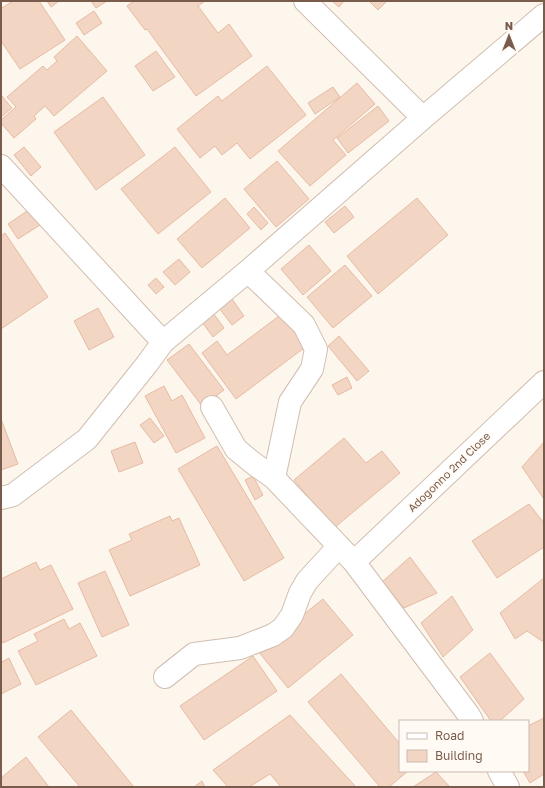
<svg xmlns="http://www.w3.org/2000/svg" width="545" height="788" font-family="'Golos Text',sans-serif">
<rect width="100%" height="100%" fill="#fdf6ec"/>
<path fill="#f3d5c3" stroke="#e6bba3" d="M 13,1 L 39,1 L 65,40 L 20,69 L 1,41 L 1,7 L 2,8 Z
M 47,1 L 59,1 L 51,7 Z
M 91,1 L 107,1 L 96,8 Z
M 134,1 L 205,1 L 198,6 L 218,33 L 229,24 L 252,56 L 196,96 L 147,29 L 145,30 L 127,6 Z
M 332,1 L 344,1 L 339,7 Z
M 369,1 L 387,1 L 378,10 Z
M 94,11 L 102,23 L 84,35 L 76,23 Z
M 77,36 L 107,71 L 54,116 L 45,106 L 34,116 L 36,119 L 14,138 L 1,123 L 1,120 L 16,107 L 7,97 L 43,66 L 47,70 L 57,61 L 54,57 Z
M 156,51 L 175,77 L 153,91 L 135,66 Z
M 267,66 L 306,115 L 250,159 L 237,143 L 222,155 L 215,146 L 200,158 L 177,129 L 218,96 L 222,101 Z
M 357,83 L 375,104 L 333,140 L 346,155 L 310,186 L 278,151 Z
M 333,87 L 340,97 L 315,114 L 308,103 Z
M 1,95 L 12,108 L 1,117 Z
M 103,97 L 145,155 L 96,190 L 54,132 Z
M 378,106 L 389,121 L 348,153 L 337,138 Z
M 24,147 L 41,167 L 31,176 L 14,155 Z
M 175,147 L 211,192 L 158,234 L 121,189 Z
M 277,161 L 309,199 L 276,227 L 244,189 Z
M 225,198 L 250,228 L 202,268 L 177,239 Z
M 417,198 L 448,235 L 378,294 L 347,256 Z
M 345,206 L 354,217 L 334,233 L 325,222 Z
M 254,207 L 268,223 L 261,230 L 247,214 Z
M 30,209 L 40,225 L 18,239 L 8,224 Z
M 5,233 L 48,297 L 1,329 L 1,236 Z
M 309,245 L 331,271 L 303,295 L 281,269 Z
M 179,259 L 190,272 L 175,285 L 163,272 Z
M 345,265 L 372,296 L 333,328 L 307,297 Z
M 156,278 L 164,287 L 156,294 L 148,285 Z
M 232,299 L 244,316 L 232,325 L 219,308 Z
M 98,308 L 114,337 L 89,350 L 74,321 Z
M 287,310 L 312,342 L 236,399 L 202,353 L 217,341 L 227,355 Z
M 213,313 L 224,328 L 213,337 L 202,322 Z
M 339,336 L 369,371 L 357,381 L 328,346 Z
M 189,344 L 224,390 L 202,406 L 167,360 Z
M 347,377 L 352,388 L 338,395 L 332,385 Z
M 164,386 L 172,401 L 182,395 L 205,438 L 176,453 L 145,396 Z
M 150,418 L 164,436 L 154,443 L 140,425 Z
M 1,419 L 18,464 L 1,470 Z
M 344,438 L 366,463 L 382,451 L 400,473 L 334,528 L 294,480 Z
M 135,442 L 143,463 L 119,472 L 111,451 Z
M 544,442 L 544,499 L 522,467 Z
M 217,446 L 284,558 L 244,581 L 178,469 Z
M 253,476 L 263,495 L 255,500 L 245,480 Z
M 529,504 L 544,523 L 544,547 L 497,578 L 472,541 Z
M 170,516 L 172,521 L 179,518 L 200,565 L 130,596 L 109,550 L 132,540 L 129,534 Z
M 410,557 L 437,593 L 404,608 L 382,582 Z
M 36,562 L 40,570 L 51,565 L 73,609 L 3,643 L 1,639 L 1,579 Z
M 105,571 L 129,625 L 102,637 L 78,583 Z
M 544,578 L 544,640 L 542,641 L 527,631 L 515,639 L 500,613 Z
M 452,596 L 473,630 L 443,657 L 421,623 Z
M 323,599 L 353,635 L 288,688 L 258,651 Z
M 64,619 L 69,629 L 80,623 L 97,656 L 36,685 L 18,651 L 38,641 L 34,634 Z
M 490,653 L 524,699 L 500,721 L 491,721 L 460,677 Z
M 253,656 L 277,691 L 204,740 L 180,706 Z
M 9,658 L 21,684 L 1,694 L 1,660 L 2,662 Z
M 341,674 L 400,744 L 400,771 L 408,771 L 389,787 L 380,787 L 308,702 Z
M 71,710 L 134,787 L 80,787 L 38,737 Z
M 290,715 L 356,787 L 281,787 L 270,774 L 249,787 L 228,787 L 213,770 Z
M 544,718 L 544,774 L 530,783 L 523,771 L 528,771 L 528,726 Z
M 26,757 L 49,787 L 1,787 L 1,778 Z
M 436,772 L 450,787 L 413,787 Z
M 202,781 L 205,787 L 194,787 Z"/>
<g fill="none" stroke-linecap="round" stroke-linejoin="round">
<g stroke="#d1beb0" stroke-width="24">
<path id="minor" d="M 305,1 L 423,118
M 1,166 L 163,342
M 248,271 L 304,325 L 316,349 L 312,369 L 290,402 L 274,478
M 212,407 L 236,449 L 253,463 L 274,478 L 354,562 L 468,714 L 472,721
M 1,498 L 13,495 L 87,439 L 147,364 L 163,342 L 248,271 L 423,118 L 544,15
M 354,562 L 544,382
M 165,677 L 194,654 L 240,648 L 273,635 L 283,628 L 292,615 L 300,593 L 307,581 L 339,546
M 499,771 L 508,787"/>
</g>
<use href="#minor" stroke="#fff" stroke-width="22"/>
</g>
<g text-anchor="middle" stroke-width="3" stroke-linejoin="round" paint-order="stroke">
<g font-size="11" fill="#7a5c4d" stroke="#fffaf3">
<text transform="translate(449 472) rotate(-44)" y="4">Adogonno 2nd Close</text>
</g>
</g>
<rect width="545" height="788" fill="none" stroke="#7a5c4d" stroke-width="4"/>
<rect x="399" y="720" width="130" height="52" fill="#fffaf3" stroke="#cabbb1"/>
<rect x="407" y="733" width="20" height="6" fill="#ffffff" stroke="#cabbb1"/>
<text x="435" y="740" font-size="12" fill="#7a5c4d">Road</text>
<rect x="407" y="750" width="20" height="12" fill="#f3d5c3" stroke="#cabbb1"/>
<text x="435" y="760" font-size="12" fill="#7a5c4d">Building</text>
<g transform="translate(509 36)" stroke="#fffaf3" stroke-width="3" paint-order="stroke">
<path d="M0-3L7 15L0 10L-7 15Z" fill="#7a5c4d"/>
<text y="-6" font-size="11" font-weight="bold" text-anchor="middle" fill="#7a5c4d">N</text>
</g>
</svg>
